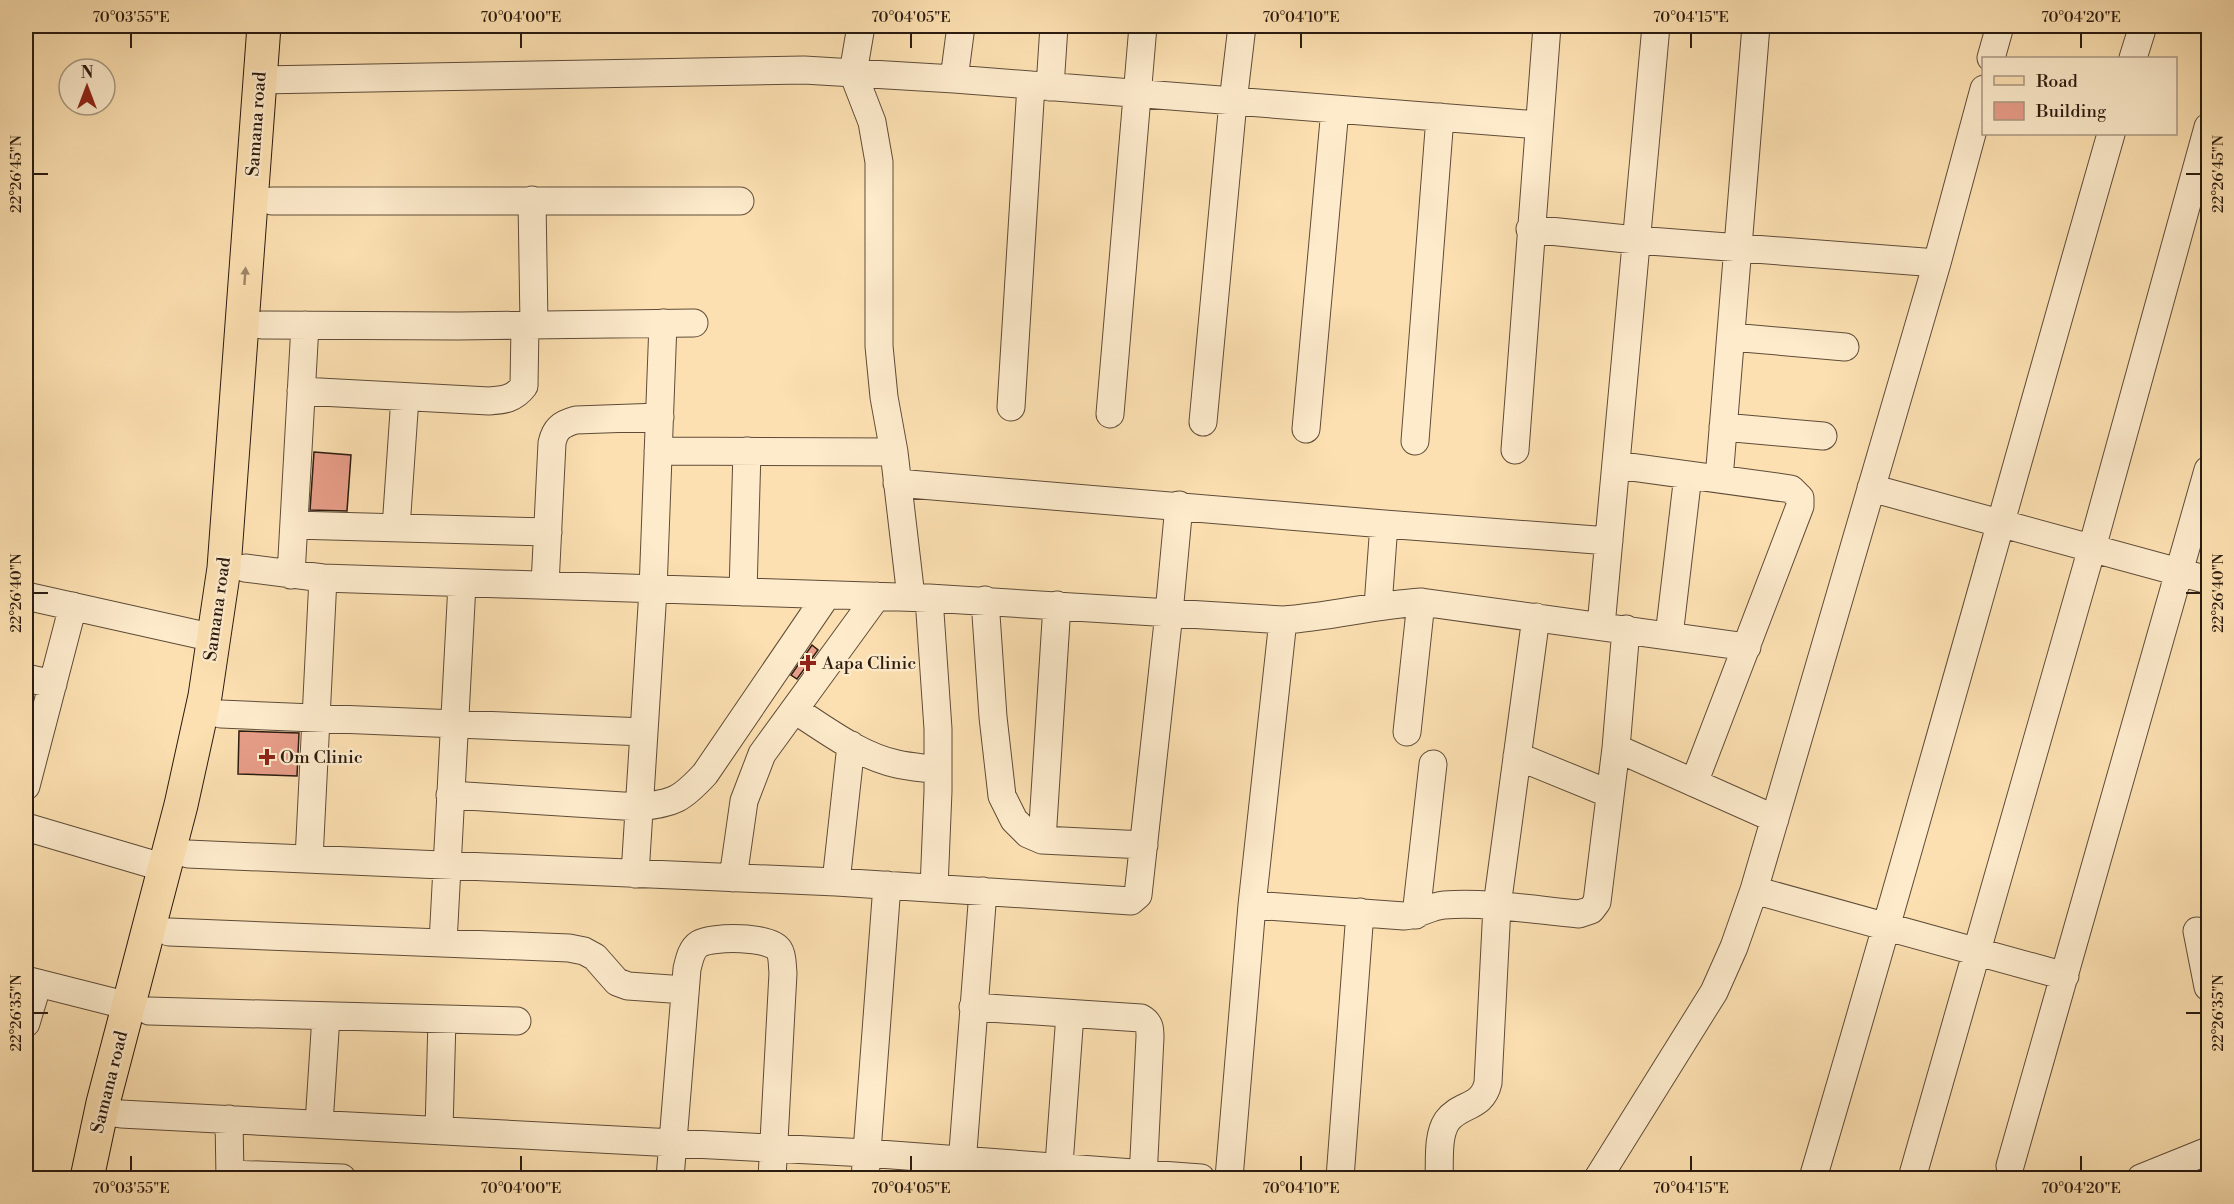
<svg xmlns="http://www.w3.org/2000/svg" width="2234" height="1204" font-family="'Libre Bodoni',serif">
<rect width="100%" height="100%" fill="#fce0b1"/>
<filter id="stains"><feTurbulence type="fractalNoise" baseFrequency=".00333" numOctaves="4"/><feColorMatrix values="0 0 0 0 .2 0 0 0 0 .09 0 0 0 0 .02 0 0 0 .5 -.17"/></filter>
<radialGradient id="worn" r=".72"><stop offset=".6" stop-color="#630" stop-opacity="0"/><stop offset="1" stop-color="#630" stop-opacity=".3"/></radialGradient>
<path fill="#e79d88" stroke="#2b1b10" stroke-width="1.5" d="M 314,452 L 351,455 L 347,511 L 310,510 Z
M 812,645 L 818,650 L 797,679 L 791,675 Z
M 239,731 L 299,733 L 297,776 L 238,774 Z"/>
<g fill="none" stroke-linecap="round" stroke-linejoin="round">
<g stroke="#5f4c38" stroke-width="29">
<path id="minor" d="M 861,26 L 853,73 L 872,122 L 879,162 L 879,346 L 884,397 L 894,452 L 911,597
M 1991,58 L 2000,26
M 2133,58 L 2143,26
M 954,79 L 961,26
M 260,80 L 804,70 L 954,79 L 1539,125
M 1050,87 L 1054,26
M 532,200 L 534,325
M 272,201 L 740,201
M 1530,229 L 1636,240 L 1937,263
M 262,325 L 459,326 L 694,323
M 1731,337 L 1845,347
M 301,391 L 489,401 C 504,400 514,399 524,386 L 525,325
M 1011,407 L 1031,85
M 1110,414 L 1143,26
M 1203,422 L 1233,102 L 1242,26
M 1723,427 L 1823,436
M 1306,429 L 1335,109
M 1415,441 L 1440,117
M 1515,450 L 1547,26
M 658,451 L 894,452
M 1616,465 L 1791,489 L 1800,498 L 1800,506 L 1694,783
M 1719,479 L 1756,26
M 897,483 L 1384,524 L 1609,541
M 1871,488 L 2208,580
M 294,525 L 548,532
M 396,528 L 405,397
M 245,568 L 323,578 L 929,598 L 1283,620 C 1329,617 1374,605 1421,602 L 1747,647
M 291,575 L 305,325
M 545,585 L 552,443 C 555,429 561,424 576,420 L 660,417
M 743,592 L 747,451
M 26,596 L 214,638
M 929,598 L 938,729 L 938,791 L 934,888
M 985,600 L 993,717 L 1002,796 L 1014,820 L 1028,834 L 1042,840 L 1144,845
M 1378,606 L 1384,524
M 1601,626 L 1656,26
M 1669,636 L 1688,475
M 26,678 L 53,684
M 795,710 C 826,730 860,756 897,764 C 910,767 925,768 938,770
M 221,714 L 644,732
M 1407,732 L 1421,602
M 1616,748 L 1775,819
M 1517,756 L 1610,794
M 26,786 L 73,606
M 450,795 L 639,807 C 674,803 681,800 705,774 L 827,595
M 26,827 L 165,868
M 1042,840 L 1057,605
M 188,854 L 836,882 L 1131,901 L 1138,895 L 1169,613 L 1179,505
M 309,859 L 323,578
M 635,874 L 653,590 L 663,323
M 733,878 L 744,801 L 762,754 L 877,596
M 836,882 L 851,745
M 1754,890 L 2065,976
M 1252,905 L 1404,916 C 1419,915 1430,906 1444,905 C 1489,902 1535,910 1579,914 L 1591,910 L 1597,902 L 1616,748 L 1626,629
M 1416,915 L 1433,764
M 2197,931 L 2208,987
M 169,932 L 569,948 L 584,951 L 595,957 L 617,982 L 628,986 L 685,990
M 443,943 L 462,584
M 26,980 L 129,1006
M 973,1007 L 1141,1018 C 1150,1023 1150,1029 1150,1037 L 1143,1178
M 149,1011 L 517,1021
M 26,1023 L 38,983
M 101,1111 L 121,1114 L 866,1153 L 1201,1178
M 229,1119 L 230,1178
M 319,1124 L 326,1016
M 439,1130 L 442,1019
M 2010,1166 L 2208,470
M 230,1174 L 342,1178
M 961,1177 L 983,891
M 670,1178 L 687,969 C 689,961 691,949 699,944 C 712,936 771,936 779,950 C 783,956 782,965 783,973 L 772,1178
M 865,1178 L 887,885
M 1058,1178 L 1070,1014
M 1229,1178 L 1252,905 L 1283,620
M 1340,1178 L 1360,912
M 1439,1178 C 1440,1161 1437,1136 1447,1121 C 1460,1103 1482,1109 1488,1083 L 1497,906 L 1536,617
M 1598,1178 L 1714,992 L 1734,947 L 1754,890 L 1937,263 L 1984,89
M 1813,1178 C 1916,831 2011,482 2111,134
M 1912,1178 L 2092,548 L 2208,127
M 2141,1178 L 2208,1151"/>
</g>
<g stroke="#2b1b10" stroke-width="35">
<path id="major" d="M 87,1178 L 103,1103 L 181,805 L 205,696 L 224,568 L 264,26"/>
</g>
<use href="#minor" stroke="#fdebcc" stroke-width="27"/>
<use href="#major" stroke="#fce0b1" stroke-width="33"/>
</g>
<defs><path id="oneway-solid" d="M-6-.8H1V-3.2L6.5 0L1 3.2V.8H-6Z" transform="scale(1.5)"/></defs>
<use fill="#9e8769" href="#oneway-solid" transform="translate(245 276) rotate(-86)"/>
<path fill="none" stroke="#2b1b10" stroke-width="2" d="M 131,33 L 131,48M 521,33 L 521,48M 911,33 L 911,48M 1301,33 L 1301,48M 1691,33 L 1691,48M 2081,33 L 2081,48M 33,174 L 48,174M 2186,174 L 2201,174M 33,593 L 48,593M 2186,593 L 2201,593M 33,1013 L 48,1013M 2186,1013 L 2201,1013M 131,1156 L 131,1171M 521,1156 L 521,1171M 911,1156 L 911,1171M 1301,1156 L 1301,1171M 1691,1156 L 1691,1171M 2081,1156 L 2081,1171"/>
<g fill="#8f2418" stroke="#fdebcc" stroke-width="2">
<path d="M805 654h6v6h6v6h-6v6h-6v-6h-6v-6h6z"/>
<path d="M264 748h6v6h6v6h-6v6h-6v-6h-6v-6h6z"/>
</g>
<g text-anchor="middle" stroke-width="4.5" stroke-linejoin="round" paint-order="stroke">
<g font-size="18" fill="#2b1b10" stroke="#fdebcc">
<text transform="translate(256 124) rotate(-86)" y="6">Samana road</text>
<text transform="translate(217 609) rotate(-82)" y="6">Samana road</text>
<text transform="translate(109 1082) rotate(-76)" y="6">Samana road</text>
</g>
<g font-size="18" fill="#2b1b10" stroke="#fdebcc" text-anchor="start">
<text x="822" y="669">Aapa Clinic</text>
<text x="280" y="763">Om Clinic</text>
</g>
</g>
<rect width="2234" height="1204" fill="none" stroke="#fce0b1" stroke-width="66"/>
<rect x="1982" y="57" width="195" height="78" fill="#fdebcc" stroke="#a99881" stroke-width="1.5"/>
<rect x="1994" y="76" width="30" height="9" fill="#fce0b1" stroke="#a99881" stroke-width="1.5"/>
<text x="2036" y="87" font-size="18" fill="#2b1b10">Road</text>
<rect x="1994" y="102" width="30" height="18" fill="#e79d88" stroke="#a99881" stroke-width="1.5"/>
<text x="2036" y="117" font-size="18" fill="#2b1b10">Building</text>
<g transform="translate(87 87)"><circle r="28" fill="#fdebcc" stroke="#a99881" stroke-width="1.5"/>
<path d="M0-4.5L10 22L0 15L-10 22Z" fill="#8f2418"/>
<text y="-9" font-size="16" font-weight="bold" text-anchor="middle" fill="#2b1b10">N</text>
</g>
<rect x="33" y="33" width="2168" height="1138" fill="none" stroke="#2b1b10" stroke-width="2"/>
<g font-size="15" text-anchor="middle" fill="#2b1b10">
<text x="131" y="22">70°03'55"E</text>
<text x="521" y="22">70°04'00"E</text>
<text x="911" y="22">70°04'05"E</text>
<text x="1301" y="22">70°04'10"E</text>
<text x="1691" y="22">70°04'15"E</text>
<text x="2081" y="22">70°04'20"E</text>
<text transform="translate(16 174) rotate(-90)" y="5">22°26'45"N</text>
<text transform="translate(2218 174) rotate(-90)" y="5">22°26'45"N</text>
<text transform="translate(16 593) rotate(-90)" y="5">22°26'40"N</text>
<text transform="translate(2218 593) rotate(-90)" y="5">22°26'40"N</text>
<text transform="translate(16 1013) rotate(-90)" y="5">22°26'35"N</text>
<text transform="translate(2218 1013) rotate(-90)" y="5">22°26'35"N</text>
<text x="131" y="1193">70°03'55"E</text>
<text x="521" y="1193">70°04'00"E</text>
<text x="911" y="1193">70°04'05"E</text>
<text x="1301" y="1193">70°04'10"E</text>
<text x="1691" y="1193">70°04'15"E</text>
<text x="2081" y="1193">70°04'20"E</text>
</g>
<rect width="100%" height="100%" filter="url(#stains)"/>
<rect width="100%" height="100%" fill="url(#worn)"/>
</svg>
